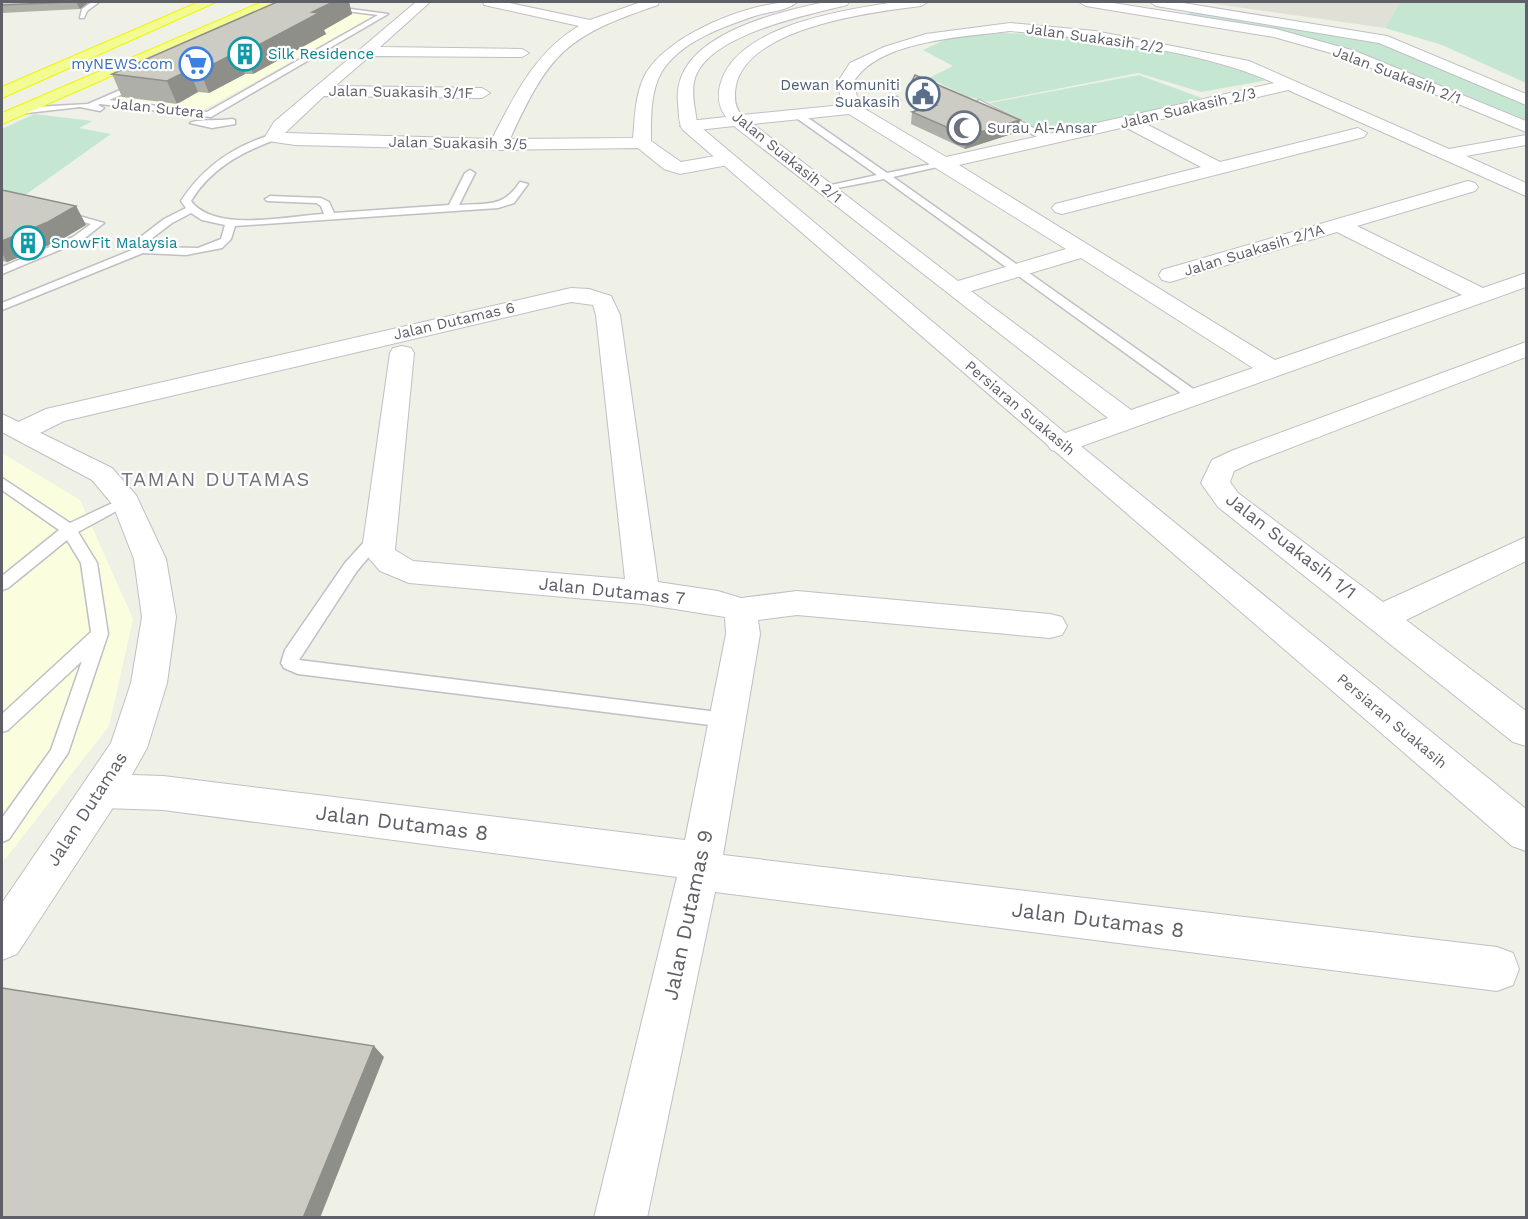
<svg xmlns="http://www.w3.org/2000/svg" width="1528" height="1219" font-family="'Work Sans',sans-serif">
<rect width="100%" height="100%" fill="#eff1e7"/>
<path fill="#fafedf" d="M 318,6 L 379,13 L 196,114 L 106,101 Z
M 2,453 L 80,500 L 133,619 L 109,726 L 2,863 Z"/>
<path fill="#dfe1d6" d="M 1201,2 L 1400,2 L 1385,28 Z"/>
<path fill="#c5e7d1" d="M 1400,2 L 1526,2 L 1526,83 L 1442,45 L 1385,28 Z
M 1194,9 L 1357,35 L 1397,47 L 1526,103 L 1526,123 L 1357,53 L 1185,16 Z
M 1000,33 C 1091,34 1181,50 1268,80 L 1201,92 L 1138,73 L 990,102 L 966,96 L 929,78 L 953,66 L 923,50 L 951,37 Z
M 1139,75 L 1202,98 L 1049,135 L 990,103 Z
M 34,114 L 93,121 L 79,128 L 111,134 L 21,198 L 2,194 L 2,129 Z"/>
<g fill="none" stroke-linecap="round" stroke-linejoin="round">
<g stroke="#bfbfc5" stroke-width="3">
<path id="service" d="M 92,2 L 99,2 L 87,11 L 84,18 L 80,18 L 82,9 Z
M 328,6 L 388,14 L 211,117 L 100,104 L 98,105 L 104,108 L 100,111 L 80,107 L 18,114 L 14,111 L 18,108 L 88,104 L 141,81 L 144,85 L 109,100 L 207,112 L 378,15 L 330,9 Z
M 897,97 L 900,101 L 852,112 L 848,109 Z
M 979,100 L 1051,137 L 1052,139 L 1045,141 L 976,104 Z
M 795,113 L 801,113 L 887,173 L 946,161 L 946,165 L 893,177 L 1199,393 L 1199,399 L 1189,399 L 884,179 L 822,191 L 822,187 L 877,175 L 795,117 Z
M 232,119 L 235,120 L 235,124 L 212,128 L 190,123 C 197,119 221,121 232,119 Z
M 274,134 L 277,135 L 277,139 C 242,152 211,168 191,201 C 215,233 287,216 324,214 L 321,206 L 316,203 L 267,201 L 265,199 L 270,196 L 321,198 L 329,202 L 334,213 L 449,205 L 465,173 L 470,170 L 475,173 L 459,205 C 487,203 503,208 520,182 L 528,184 L 514,203 L 498,208 L 235,226 L 231,239 L 222,248 L 186,255 L 143,253 L 2,310 L 2,303 L 137,248 L 138,239 L 164,219 L 186,208 L 181,201 C 203,167 235,145 274,134 ZM 191,213 L 202,220 L 225,225 L 221,239 L 198,248 L 147,247 L 147,242 L 172,223 Z
M 61,211 L 104,223 L 81,241 L 2,274 L 2,267 L 73,237 L 91,224 L 57,216 L 57,212 Z
M 2,478 L 70,523 L 121,499 L 131,499 L 133,502 L 78,532 L 97,563 L 108,634 L 68,753 L 9,839 L 2,842 L 2,818 L 51,750 L 82,661 L 8,730 L 2,732 L 2,714 L 91,632 L 81,563 L 67,540 L 8,588 L 2,590 L 2,576 L 59,530 L 2,490 Z
M 378,531 L 386,536 L 383,540 L 357,571 L 299,660 L 726,713 L 732,715 L 735,720 L 732,725 L 726,727 L 298,674 L 284,668 L 281,663 L 285,650 L 345,563 L 373,532 Z"/>
</g>
<g stroke="#bfbfc5" stroke-width="2">
<path id="minor" d="M 416,2 L 430,2 L 380,47 L 522,49 L 529,53 L 522,57 L 370,56 L 335,86 L 482,88 L 490,93 L 482,98 L 324,96 L 285,133 L 492,139 C 514,96 536,51 579,26 L 484,5 L 483,2 L 505,2 L 590,20 L 641,2 L 659,2 L 658,5 C 566,36 550,52 510,139 L 633,138 C 635,117 635,94 645,75 C 666,35 753,0 797,2 C 789,10 769,12 758,15 C 725,26 680,41 661,73 C 650,93 651,120 651,141 L 681,162 L 727,154 L 733,156 L 736,160 L 733,164 L 680,174 L 664,169 L 638,148 L 498,150 L 295,145 L 268,141 L 265,137 L 274,122 Z
M 895,2 L 928,2 L 921,6 C 872,12 749,27 736,85 C 734,96 734,107 742,115 L 843,105 L 837,83 L 850,63 L 884,47 L 926,34 L 1010,23 L 1095,31 L 1249,61 L 1449,149 L 1526,135 L 1526,145 L 1466,156 L 1526,183 L 1526,196 L 1288,90 L 1144,123 L 1220,162 L 1358,128 L 1367,133 L 1364,137 L 1062,214 L 1055,212 L 1052,208 L 1055,204 L 1201,167 L 1125,127 L 959,165 L 1275,360 L 1462,295 L 1337,232 L 1170,282 L 1162,280 L 1159,275 L 1162,270 L 1468,181 L 1475,183 L 1478,187 L 1475,191 L 1357,226 L 1483,288 L 1526,273 L 1526,287 L 1071,450 L 1061,452 L 1051,450 L 1047,444 L 1051,438 L 1108,418 L 734,126 L 689,131 L 680,126 L 689,121 L 726,117 C 718,106 717,95 721,82 C 739,25 844,10 895,2 ZM 1010,31 C 1093,39 1198,49 1274,83 L 946,157 L 860,106 L 853,83 C 877,40 965,37 1010,31 ZM 849,114 L 1066,249 L 958,281 L 753,124 ZM 1081,258 L 1253,368 L 1131,410 L 971,291 Z
M 1079,2 L 1107,2 L 1276,29 L 1355,51 L 1526,121 L 1526,132 L 1345,57 L 1274,37 L 1086,6 Z
M 571,288 L 589,289 L 611,296 L 620,315 L 658,582 L 718,591 L 741,598 L 797,591 L 1050,614 L 1062,617 L 1067,626 L 1062,635 L 1050,638 L 797,615 L 758,620 L 760,634 L 723,855 L 1497,947 L 1513,953 L 1519,969 L 1513,985 L 1497,991 L 715,892 L 647,1218 L 594,1218 L 677,877 L 163,810 L 102,808 L 88,803 L 83,791 L 88,779 L 102,774 L 163,776 L 685,840 L 726,634 L 725,617 L 643,604 L 409,583 L 380,571 L 362,550 L 390,353 L 393,348 L 402,346 L 411,348 L 414,353 L 395,550 L 413,561 L 625,579 L 596,315 L 593,305 L 571,302 L 64,421 L 32,437 L 22,439 L 12,437 L 8,431 L 12,425 L 46,409 Z
M 1526,342 L 1526,357 L 1251,463 L 1234,471 L 1230,482 L 1238,493 L 1383,602 L 1526,537 L 1526,561 L 1406,620 L 1526,711 L 1526,746 L 1513,742 L 1218,507 L 1201,483 L 1212,460 L 1231,451 Z"/>
</g>
<g stroke="#bfbfc5" stroke-width="2">
<path id="tertiary" d="M 825,2 L 849,2 L 847,5 C 808,15 703,35 694,82 C 691,96 696,111 697,124 L 1071,438 L 1526,809 L 1526,851 L 1512,846 L 683,130 C 678,123 679,111 678,103 C 671,36 775,13 825,2 Z
M 1150,2 L 1177,2 L 1387,36 L 1526,94 L 1526,105 L 1379,43 L 1156,6 Z
M 2,414 L 112,468 L 136,495 L 166,559 L 176,617 L 167,683 L 147,748 L 116,803 L 17,954 L 2,960 L 2,903 L 111,743 L 131,683 L 142,617 L 134,559 L 113,505 L 92,480 L 2,432 Z"/>
</g>
<g stroke="#eef602" stroke-width="2">
<path id="motorway" d="M 199,2 L 216,2 L 2,98 L 2,87 Z
M 262,2 L 279,2 L 2,124 L 2,113 Z"/>
</g>
<use href="#service" fill="#fff" fill-rule="evenodd"/>
<use href="#minor" fill="#fff" fill-rule="evenodd"/>
<use href="#tertiary" fill="#fff" fill-rule="evenodd"/>
<use href="#motorway" fill="#f3fc93" fill-rule="evenodd"/>
</g>
<path fill="#afafa9" d="M 2,2 L 89,2 L 80,9 L 2,13 Z
M 277,2 L 349,2 L 352,14 L 324,30 L 326,34 L 253,74 L 245,74 L 209,93 L 198,92 L 177,104 L 122,97 L 112,74 Z
M 908,89 L 1018,132 L 965,149 L 911,124 L 912,112 L 922,109 L 907,100 Z
M 2,190 L 76,206 L 86,225 L 59,241 L 7,262 L 2,261 Z"/>
<path fill="#8f8f89" d="M 76,2 L 89,2 L 80,9 Z
M 333,2 L 349,2 L 352,14 L 324,30 L 326,34 L 253,74 L 245,52 L 312,12 Z
M 237,52 L 245,74 L 209,93 L 200,71 Z
M 189,70 L 198,92 L 177,104 L 167,81 Z
M 1020,120 L 1018,132 L 965,149 L 967,136 Z
M 76,206 L 86,225 L 59,241 L 7,262 L 2,253 L 2,241 Z
M 374,1046 L 384,1057 L 320,1218 L 303,1218 Z"/>
<path fill="#ccccc4" stroke="#8f8f89" stroke-width="1.5" d="M 2,2 L 70,2 L 2,5 Z
M 277,2 L 333,2 L 312,12 L 319,13 L 245,52 L 237,52 L 200,71 L 189,70 L 167,81 L 112,74 Z
M 915,75 L 1020,120 L 967,136 L 912,112 L 937,105 L 908,89 Z
M 2,190 L 76,206 L 48,222 L 2,241 Z
M 2,988 L 374,1046 L 303,1218 L 2,1218 Z"/>
<defs>
<g id="building-ring" transform="scale(1.725)"><circle r="9.5" fill="#fff" stroke="#0f9aa8" stroke-width="1.5"/><path d="M-4-6H4V6H1V3H-1V6H-4ZM-2.5-4.3h1.7v1.8h-1.7ZM.8-4.3h1.7v1.8H.8ZM-2.5-1h1.7V.8h-1.7ZM.8-1h1.7V.8H.8Z" fill="#0f9aa8"/></g>
<g id="supermarket-ring" transform="scale(1.725)"><circle r="9.5" fill="#fff" stroke="#3f7fe0" stroke-width="1.5"/><path d="M-6-5.5h2.5l.6 2H6L4.5 2H-2.5L-4.4-4H-6ZM-1.5 3.2a1.3 1.3 0 1 0 .1 0ZM3 3.2a1.3 1.3 0 1 0 .1 0Z" fill="#3f7fe0"/></g>
<g id="civic-ring" transform="scale(1.725)"><circle r="9.5" fill="#fff" stroke="#5c6f8a" stroke-width="1.5"/><path d="M-.6-6.5H3V-4.5H.6V-3L4-1V1h2V6H-6V1h2V-1L-.6-3ZM-1.2 2.5V6h2.4V2.5Z" fill="#5c6f8a"/></g>
<g id="mosque-ring" transform="scale(1.725)"><circle r="9.5" fill="#fff" stroke="#6b7280" stroke-width="1.5"/><path d="M3.5-4.9A6 6 0 1 0 3.5 4.9A5 5 0 1 1 3.5-4.9Z" fill="#6b7280"/></g>
</defs>
<g fill-rule="evenodd">
<use href="#building-ring" x="245" y="54"/>
<use href="#supermarket-ring" x="196" y="64"/>
<use href="#civic-ring" x="923" y="94"/>
<use href="#mosque-ring" x="964" y="128"/>
<use href="#building-ring" x="28" y="243"/>
</g>
<g text-anchor="middle" stroke-width="4.5" stroke-linejoin="round" paint-order="stroke">
<g font-size="15" fill="#5f5f67" stroke="#fff">
<text transform="translate(1095 38) rotate(8)" y="5">Jalan Suakasih 2/2</text>
<text transform="translate(1397 75) rotate(21)" y="5">Jalan Suakasih 2/1</text>
<text transform="translate(401 92) rotate(1)" y="5">Jalan Suakasih 3/1F</text>
<text transform="translate(158 108) rotate(6)" y="5">Jalan Sutera</text>
<text transform="translate(1188 108) rotate(-13)" y="5">Jalan Suakasih 2/3</text>
<text transform="translate(458 143) rotate(1)" y="5">Jalan Suakasih 3/5</text>
<text transform="translate(787 157) rotate(39)" y="5">Jalan Suakasih 2/1</text>
<text transform="translate(1254 250) rotate(-17)" y="5">Jalan Suakasih 2/1A</text>
<text transform="translate(454 321) rotate(-13)" y="5">Jalan Dutamas 6</text>
<text transform="translate(1020 408) rotate(40)" y="5">Persiaran Suakasih</text>
<text transform="translate(1392 721) rotate(40)" y="5">Persiaran Suakasih</text>
</g>
<g font-size="15" fill="#0d838f" stroke="#fff" text-anchor="start">
<text x="268" y="59">Silk Residence</text>
<text x="51" y="248">SnowFit Malaysia</text>
</g>
<g font-size="15" fill="#366cbe" stroke="#fff" text-anchor="end">
<text x="173" y="69">myNEWS.com</text>
</g>
<g font-size="15" fill="#4e5e75" stroke="#fff" text-anchor="end">
<text x="900" y="90">Dewan Komuniti<tspan x="900" dy="17">Suakasih</tspan></text>
</g>
<g font-size="15" fill="#5b616d" stroke="#fff" text-anchor="start">
<text x="987" y="133">Surau Al-Ansar</text>
</g>
<g font-size="18" fill="#5f5f67" stroke="#fff">
<text transform="translate(1291 546) rotate(38)" y="6">Jalan Suakasih 1/1</text>
<text transform="translate(612 591) rotate(6)" y="6">Jalan Dutamas 7</text>
<text transform="translate(87 809) rotate(-57)" y="6">Jalan Dutamas</text>
</g>
<g font-size="20" letter-spacing="1.5" fill="#707179" stroke="#fff">
<text x="216" y="486">TAMAN DUTAMAS</text>
</g>
<g font-size="21" fill="#5f5f67" stroke="#fff">
<text transform="translate(402 823) rotate(7)" y="7">Jalan Dutamas 8</text>
<text transform="translate(688 915) rotate(-78)" y="7">Jalan Dutamas 9</text>
<text transform="translate(1098 920) rotate(7)" y="7">Jalan Dutamas 8</text>
</g>
</g>
<rect width="1528" height="1219" fill="none" stroke="#5f5f67" stroke-width="6"/>
</svg>
